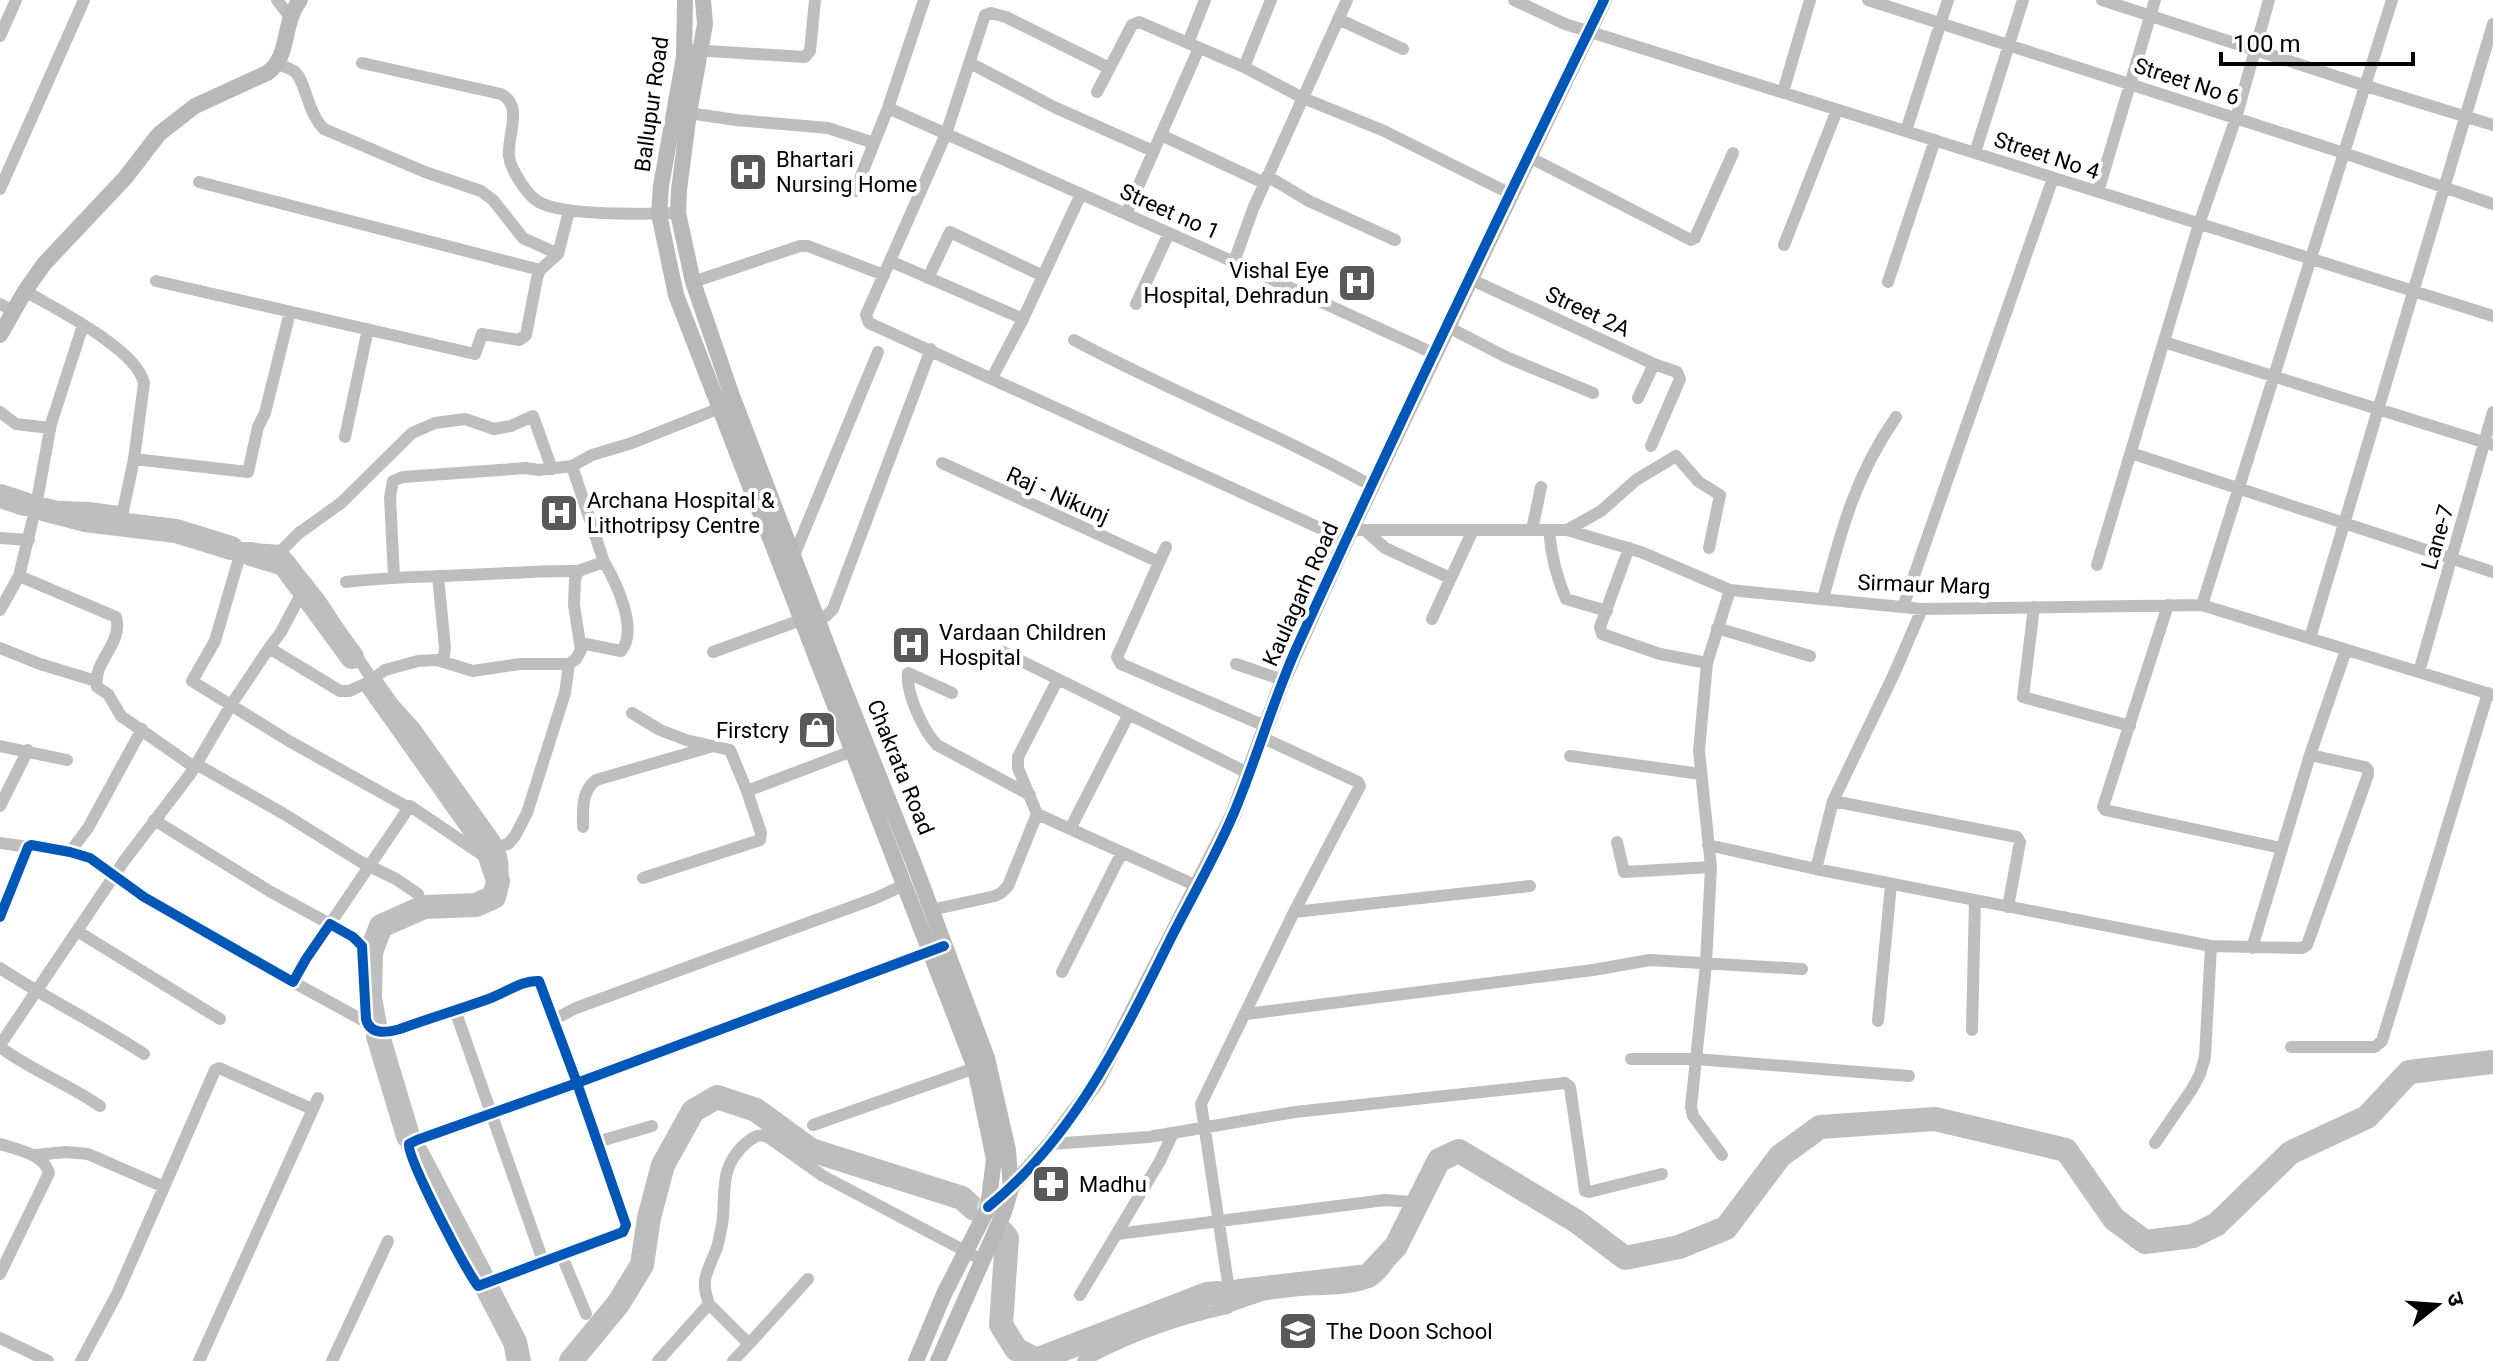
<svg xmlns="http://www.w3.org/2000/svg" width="2493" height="1361" font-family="Roboto,'Noto Sans Devanagari',sans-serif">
<rect width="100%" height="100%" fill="#fff"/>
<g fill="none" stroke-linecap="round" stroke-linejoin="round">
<path stroke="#bebebe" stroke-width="24" d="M 0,496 L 25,504
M 46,510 L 85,520 L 176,531 L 231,548
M 251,554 L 284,564 L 300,586
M 306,594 L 352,657
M 373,686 L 487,847 L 498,881 L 494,897 L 476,905 L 424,907 L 381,926 L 371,952 L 370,998 L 375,1025
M 378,1036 L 408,1136
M 413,1146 L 481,1275
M 1002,1232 L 1007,1238 L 1001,1325 L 1016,1349 L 1036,1360 L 1207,1294 L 1218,1293
M 486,1286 L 515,1342 L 519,1361
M 1239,1291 L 1368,1276 L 1396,1246 L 1439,1160 L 1459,1151 L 1576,1221 L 1625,1258 L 1679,1247 L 1726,1228 L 1780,1156 L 1820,1127 L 1935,1119 L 2066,1150 L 2114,1219 L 2145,1242 L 2193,1236 L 2217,1224 L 2290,1153 L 2367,1117 L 2409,1072 L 2493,1062
M 571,1361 L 618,1304 L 642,1265 L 649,1218 L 663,1165 L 693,1111 L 717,1097 L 756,1110 L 811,1150 L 962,1198 L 974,1209"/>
<g stroke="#dbdbdb" stroke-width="22">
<path id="primary" d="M 988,1208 L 988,1207"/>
</g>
<path stroke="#bebebe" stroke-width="12" d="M 277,0 L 289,16
M 1514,0 L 1565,24 L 2493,316
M 1868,0 L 2344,153 L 2493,204
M 2102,0 L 2366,86 L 2493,125
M 1338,19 L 1403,49
M 0,36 L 16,0
M 1188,43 L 1205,0
M 692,50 L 805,57 L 810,51 L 815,0
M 362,63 L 501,94 C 524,106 507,135 509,156 C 510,166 516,175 521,183 C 527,192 533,200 543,204 C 571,216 646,214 678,213
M 970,63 L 1054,107 L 1153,151
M 277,64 C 282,66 291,68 295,72 C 305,80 308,114 324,129 L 425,172 L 481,191 L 493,200 L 523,238 L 558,254
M 1244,67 L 1271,0
M 1109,68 L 1006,17 L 991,13 L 985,15 L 946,134 L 866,315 L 869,323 L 1346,540
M 1097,92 L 1132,25 L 1139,22 L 1244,67 L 1303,98 L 1382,130 L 1511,194
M 1783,92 L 1810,0
M 888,108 L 1234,262 L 1435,354
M 682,112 L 736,120 L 828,128 L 874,143
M 1906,131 L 1948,0
M 1161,135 L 1264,183
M 1975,153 L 2023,0
M 1529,157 L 1691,240 L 1695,238 L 1733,153
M 1267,176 L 1309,201 L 1395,240
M 199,182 L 540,270
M 0,189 L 84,0
M 855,191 L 888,108 L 924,0
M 2098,192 L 2155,0
M 1126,214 L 1199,48
M 1784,245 L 1837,110
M 890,261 L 1023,319 L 992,378
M 1234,262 L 1253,209 L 1347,0
M 928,278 L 950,232 L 1043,276
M 1470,279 L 1654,364 L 1638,398
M 156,281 L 475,354 L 482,334 L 519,340 L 526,335 L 537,278 L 540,270 L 558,254 L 569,211
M 693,282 L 800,246 L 808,246 L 884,275
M 1888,282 L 1935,140
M 25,291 C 54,308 137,349 144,383 L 134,459
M 0,304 L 13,311
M 1136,304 L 1169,233
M 1023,319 L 1081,194
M 1448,327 L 1506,357 L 1593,393
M 1074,340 C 1171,392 1275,432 1372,486
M 2164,342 L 2493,445
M 0,412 L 16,424 L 50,428
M 345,437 L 368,329
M 1651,446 L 1680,379 L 1677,372 L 1654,364
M 2131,453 L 2493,572
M 942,463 L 1159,562
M 36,506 L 89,508 L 119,512 L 123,511 L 134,459 L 248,472 L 258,427 L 265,413 L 290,312
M 1351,530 L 1567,530 L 1641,552 L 1730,590 L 1922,609 L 2202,605 L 2493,695
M 1365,530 L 1385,548 L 1450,578
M 1532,530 L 1541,487
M 1549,530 C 1551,555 1556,576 1566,599 L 1607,611
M 1567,530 L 1601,511 L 1636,480 L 1676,456 L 1699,482 L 1720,495 L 1709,548
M 0,538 L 29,540
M 1166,547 L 1117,657 L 1121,664 L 1265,726
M 1629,548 L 1600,627 L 1602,634 L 1660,654 L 1707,663
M 281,551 L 242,548 L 215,641 L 192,681 L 289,741 L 409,808
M 793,558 L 878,352
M 2097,565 L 2199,224 L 2236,118 L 2269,0
M 19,576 L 116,617 C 124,643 92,662 97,687 L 108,694 L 121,716 L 194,767
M 438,576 L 445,648 L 443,662
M 394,577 L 390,497 L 393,481 L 403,477 L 526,468 L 539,470 L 572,466 L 592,455 L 632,443 L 720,408
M 346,582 C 386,577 425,577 465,575 C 503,574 541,570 578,571
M 1823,599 C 1841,531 1855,476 1896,417
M 2168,605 L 2103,807 L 2105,810 L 2281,848
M 2202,605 L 2392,0
M 1903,607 L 2053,178
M 2034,607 L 2023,697 L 2130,726
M 0,610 L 19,576 L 36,506 L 51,424 L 83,325
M 1432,619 L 1473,530
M 817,620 L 826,616 L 833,609 L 931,349
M 1717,628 L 1810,656
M 2310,638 L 2493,24
M 581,643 L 621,651 C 639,630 616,582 604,562
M 0,648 L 40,664 L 96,681
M 269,648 L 281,632 L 307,583
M 713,652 L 801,620
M 1003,652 L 1248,773
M 1236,664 L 1283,680
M 2419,672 L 2493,412
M 952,693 L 908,673 C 906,694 923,730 937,745 L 1030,795
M 632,713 L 660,730 L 686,740 L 730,750 L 747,791 L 852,751
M 0,746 L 67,760
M 1570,756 L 1701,774
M 196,764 L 284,814 L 361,862 L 396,879 L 418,894
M 1833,801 L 2017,837 L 2020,842 L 2008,907
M 0,806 L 28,750
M 1037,814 L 1197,886
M 154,820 L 271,892 L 330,924 L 410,806 L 487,858
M 583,827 C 583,809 581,792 596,780 L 710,747
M 1070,829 L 1129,714
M 1617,842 L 1624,872 L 1711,867
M 0,843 L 28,847
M 1708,845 L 1816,869 L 2211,946 L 2302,948 L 2307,945 L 2368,775 L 2368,770 L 2365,767 L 2310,755
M 498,847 L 508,844 L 515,836 L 527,813 L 565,693 L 569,664
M 70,852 L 88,828 L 142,729
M 1816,869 L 1833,801 L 1894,674 L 1922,609
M 643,878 L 760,840 L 761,833 L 747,791
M 499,890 C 505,871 504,856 493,838 L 414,727 L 375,684 L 320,600 L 281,551 L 299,533 L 341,503 L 412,433 L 435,423 L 465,419 L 494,429 L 511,426 L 533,416 L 552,469
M 931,910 L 995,896 L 1001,893 L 1008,886 L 1037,814 L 1018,768 L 1018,757 L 1058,679
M 1294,912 L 1530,886
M 0,917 L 28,847 L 31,845 L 70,852 L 90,858 L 144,897 L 293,982 L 306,959 L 330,924 L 353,937 L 362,946 L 366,1019 C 370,1035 386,1033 400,1029 C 430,1018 461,1009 491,998 C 507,992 522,980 539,981 L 577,1083 L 626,1225 L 623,1232 L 478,1286 C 466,1270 407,1159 409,1144 L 417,1140 L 937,949
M 77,931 L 220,1019
M 2252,948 L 2310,755 L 2346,650
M 0,968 C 47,999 97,1023 144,1054
M 1062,972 L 1122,852
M 293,982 L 366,1022
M 455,1010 L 543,1261
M 1246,1014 L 1593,970 L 1650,960 L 1802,969
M 553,1020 L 576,1008 L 876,898 L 904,885
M 1878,1021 L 1891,884
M 1972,1030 L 1975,900
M 0,1045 L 124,861 L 191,773 L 231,705 L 269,648 L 340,691 L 349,691 L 367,683 L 385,670 L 418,661 L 437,660 L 473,671 L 520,664 L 569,664 L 576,659 L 581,650 L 574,605 L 575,580 L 578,571 L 604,562 L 572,466
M 0,1047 C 31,1070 68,1084 100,1106
M 2291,1047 L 2375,1047 L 2382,1041 L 2488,693
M 1631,1059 L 1696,1059 L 1909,1076
M 813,1125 L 975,1068
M 597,1142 L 652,1126
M 2155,1143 L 2192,1089 L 2200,1074 L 2205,1057 L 2211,946
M 0,1144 C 17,1150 43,1153 49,1173 L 0,1274
M 1050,1144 L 1149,1137 L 1295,1112 L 1565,1083 L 1570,1087 L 1585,1191 L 1589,1192 L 1662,1174
M 35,1155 L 66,1152 L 88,1154 L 164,1187 L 215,1070 L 219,1068 L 312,1109
M 1722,1155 L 1693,1116 L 1691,1107 L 1706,964 L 1711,867 L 1699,751 L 1707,663 L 1730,590
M 1117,1234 L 1385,1200 L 1412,1202 L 1414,1205 C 1415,1217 1408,1227 1402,1238 C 1394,1252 1388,1269 1374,1279 C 1355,1292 1303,1288 1277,1291 C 1262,1294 1246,1301 1230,1306
M 561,1254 L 586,1314
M 1080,1295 L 1160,1161 L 1173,1133
M 709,1304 L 749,1344 L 733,1361
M 0,1338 L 48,1361
M 749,1344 L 808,1279
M 81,1361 L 117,1294 L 164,1187
M 199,1361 L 318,1098
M 332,1361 L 388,1241
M 658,1361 L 709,1304 C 700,1278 707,1274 716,1250 C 719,1243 720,1233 722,1225 C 727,1194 717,1169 746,1143 C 754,1137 758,1133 768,1137 L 823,1176 L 982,1260
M 1083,1361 C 1129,1336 1177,1319 1228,1308 L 1231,1303 L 1201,1104 L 1294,912 L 1360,786 L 1358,782 L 1261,737"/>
<path stroke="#b8b8b8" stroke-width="16" d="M 685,0 L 684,57 L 661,186 L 659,214 L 676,295 L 975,1068 L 994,1159 L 988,1207
M 703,0 L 705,24 L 689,113 L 679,190 L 678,213 L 693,282 L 731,393 L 839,676 L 916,869 L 987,1058 L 1008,1150 L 1011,1189 L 1004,1212 L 938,1361
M 0,335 L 25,291 L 44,264 L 125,178 L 159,134 L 195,106 L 267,73 C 291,56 281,25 300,0
M 1008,1191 L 1050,1144 L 1097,1081 L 1233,815 L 1283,680 L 1339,555 L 1604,0
M 916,1361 L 944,1294 L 988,1208"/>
<use href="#primary" stroke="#bebebe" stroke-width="18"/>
<g stroke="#fff" stroke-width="15">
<path id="cycleway" d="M 0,917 L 28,847 L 31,845 L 70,852 L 90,858 L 144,897 L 293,982 L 306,959 L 330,924 L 353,937 L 362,946 L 366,1019 C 370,1035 386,1033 400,1029 C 430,1018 461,1009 491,998 C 507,992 522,980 539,981 L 577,1083 L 626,1225 L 623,1232 L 478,1286 C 466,1270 407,1159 409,1144 L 417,1140 L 577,1083 L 944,946
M 988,1207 C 1075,1137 1123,1035 1171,938 C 1192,897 1215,857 1233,815 C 1256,761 1272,703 1296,649 C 1395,431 1499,215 1604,0"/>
</g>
<use href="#cycleway" stroke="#0057b8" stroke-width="10"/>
</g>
<defs>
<g id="hospital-square" transform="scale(2)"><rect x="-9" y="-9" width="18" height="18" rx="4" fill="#595959" stroke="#fff"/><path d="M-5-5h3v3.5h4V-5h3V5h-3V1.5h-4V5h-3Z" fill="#fff"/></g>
<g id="shop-square" transform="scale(2)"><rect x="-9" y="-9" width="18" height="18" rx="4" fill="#595959" stroke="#fff"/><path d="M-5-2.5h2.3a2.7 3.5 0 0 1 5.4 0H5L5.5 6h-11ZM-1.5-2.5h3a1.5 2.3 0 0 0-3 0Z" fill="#fff"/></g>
<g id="pharmacy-square" transform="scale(2)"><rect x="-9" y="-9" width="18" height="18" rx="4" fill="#595959" stroke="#fff"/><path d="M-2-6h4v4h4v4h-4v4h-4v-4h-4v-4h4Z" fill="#fff"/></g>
<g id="school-square" transform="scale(2)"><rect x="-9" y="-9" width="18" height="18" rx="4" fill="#595959" stroke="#fff"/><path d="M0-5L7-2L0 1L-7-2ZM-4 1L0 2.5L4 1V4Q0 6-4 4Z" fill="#fff"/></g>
</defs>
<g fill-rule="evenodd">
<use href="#hospital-square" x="748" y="172"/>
<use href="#hospital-square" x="1357" y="283"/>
<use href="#hospital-square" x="559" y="513"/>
<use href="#hospital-square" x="911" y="645"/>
<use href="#shop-square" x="817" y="730"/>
<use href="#pharmacy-square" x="1051" y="1184"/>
<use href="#school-square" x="1298" y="1331"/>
</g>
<g text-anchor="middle" stroke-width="8" stroke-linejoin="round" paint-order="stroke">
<g font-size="22" fill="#000" stroke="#fff">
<text transform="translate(2187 81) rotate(18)" y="8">Street No 6</text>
<text transform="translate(651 104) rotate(-82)" y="8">Ballupur Road</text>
<text transform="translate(2047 155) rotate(18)" y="8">Street No 4</text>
<text transform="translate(1170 211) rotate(24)" y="8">Street no 1</text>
<text transform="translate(1588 311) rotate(25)" y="8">Street 2A</text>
<text transform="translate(1058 495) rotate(24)" y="8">Raj - Nikunj</text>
<text transform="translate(2437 537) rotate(-74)" y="8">Lane-7</text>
<text transform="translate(1924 584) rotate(2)" y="8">Sirmaur Marg</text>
<text transform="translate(1300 594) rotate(-66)" y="8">Kaulagarh Road</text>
<text transform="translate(901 767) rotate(68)" y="8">Chakrata Road</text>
</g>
<g font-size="22" fill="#000" stroke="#fff" text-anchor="start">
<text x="776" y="167">Bhartari<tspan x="776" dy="25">Nursing Home</tspan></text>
<text x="1329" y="278" text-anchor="end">Vishal Eye<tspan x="1329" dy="25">Hospital, Dehradun</tspan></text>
<text x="587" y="508">Archana Hospital &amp;<tspan x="587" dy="25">Lithotripsy Centre</tspan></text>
<text x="939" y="640">Vardaan Children<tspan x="939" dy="25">Hospital</tspan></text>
<text x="789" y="738" text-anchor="end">Firstcry</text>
<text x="1079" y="1192">Madhu</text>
<text x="1326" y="1339">The Doon School</text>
</g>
</g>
<g transform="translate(2437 1305) rotate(73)" stroke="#ffffff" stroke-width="6" paint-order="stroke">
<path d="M0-6L14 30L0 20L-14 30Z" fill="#000000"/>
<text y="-12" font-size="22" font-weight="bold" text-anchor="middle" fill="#000000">उ</text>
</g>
<path d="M2221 52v12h192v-12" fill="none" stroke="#000000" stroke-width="4"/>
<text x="2233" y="52" font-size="24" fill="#000000" stroke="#ffffff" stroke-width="6" paint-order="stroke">100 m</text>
</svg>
